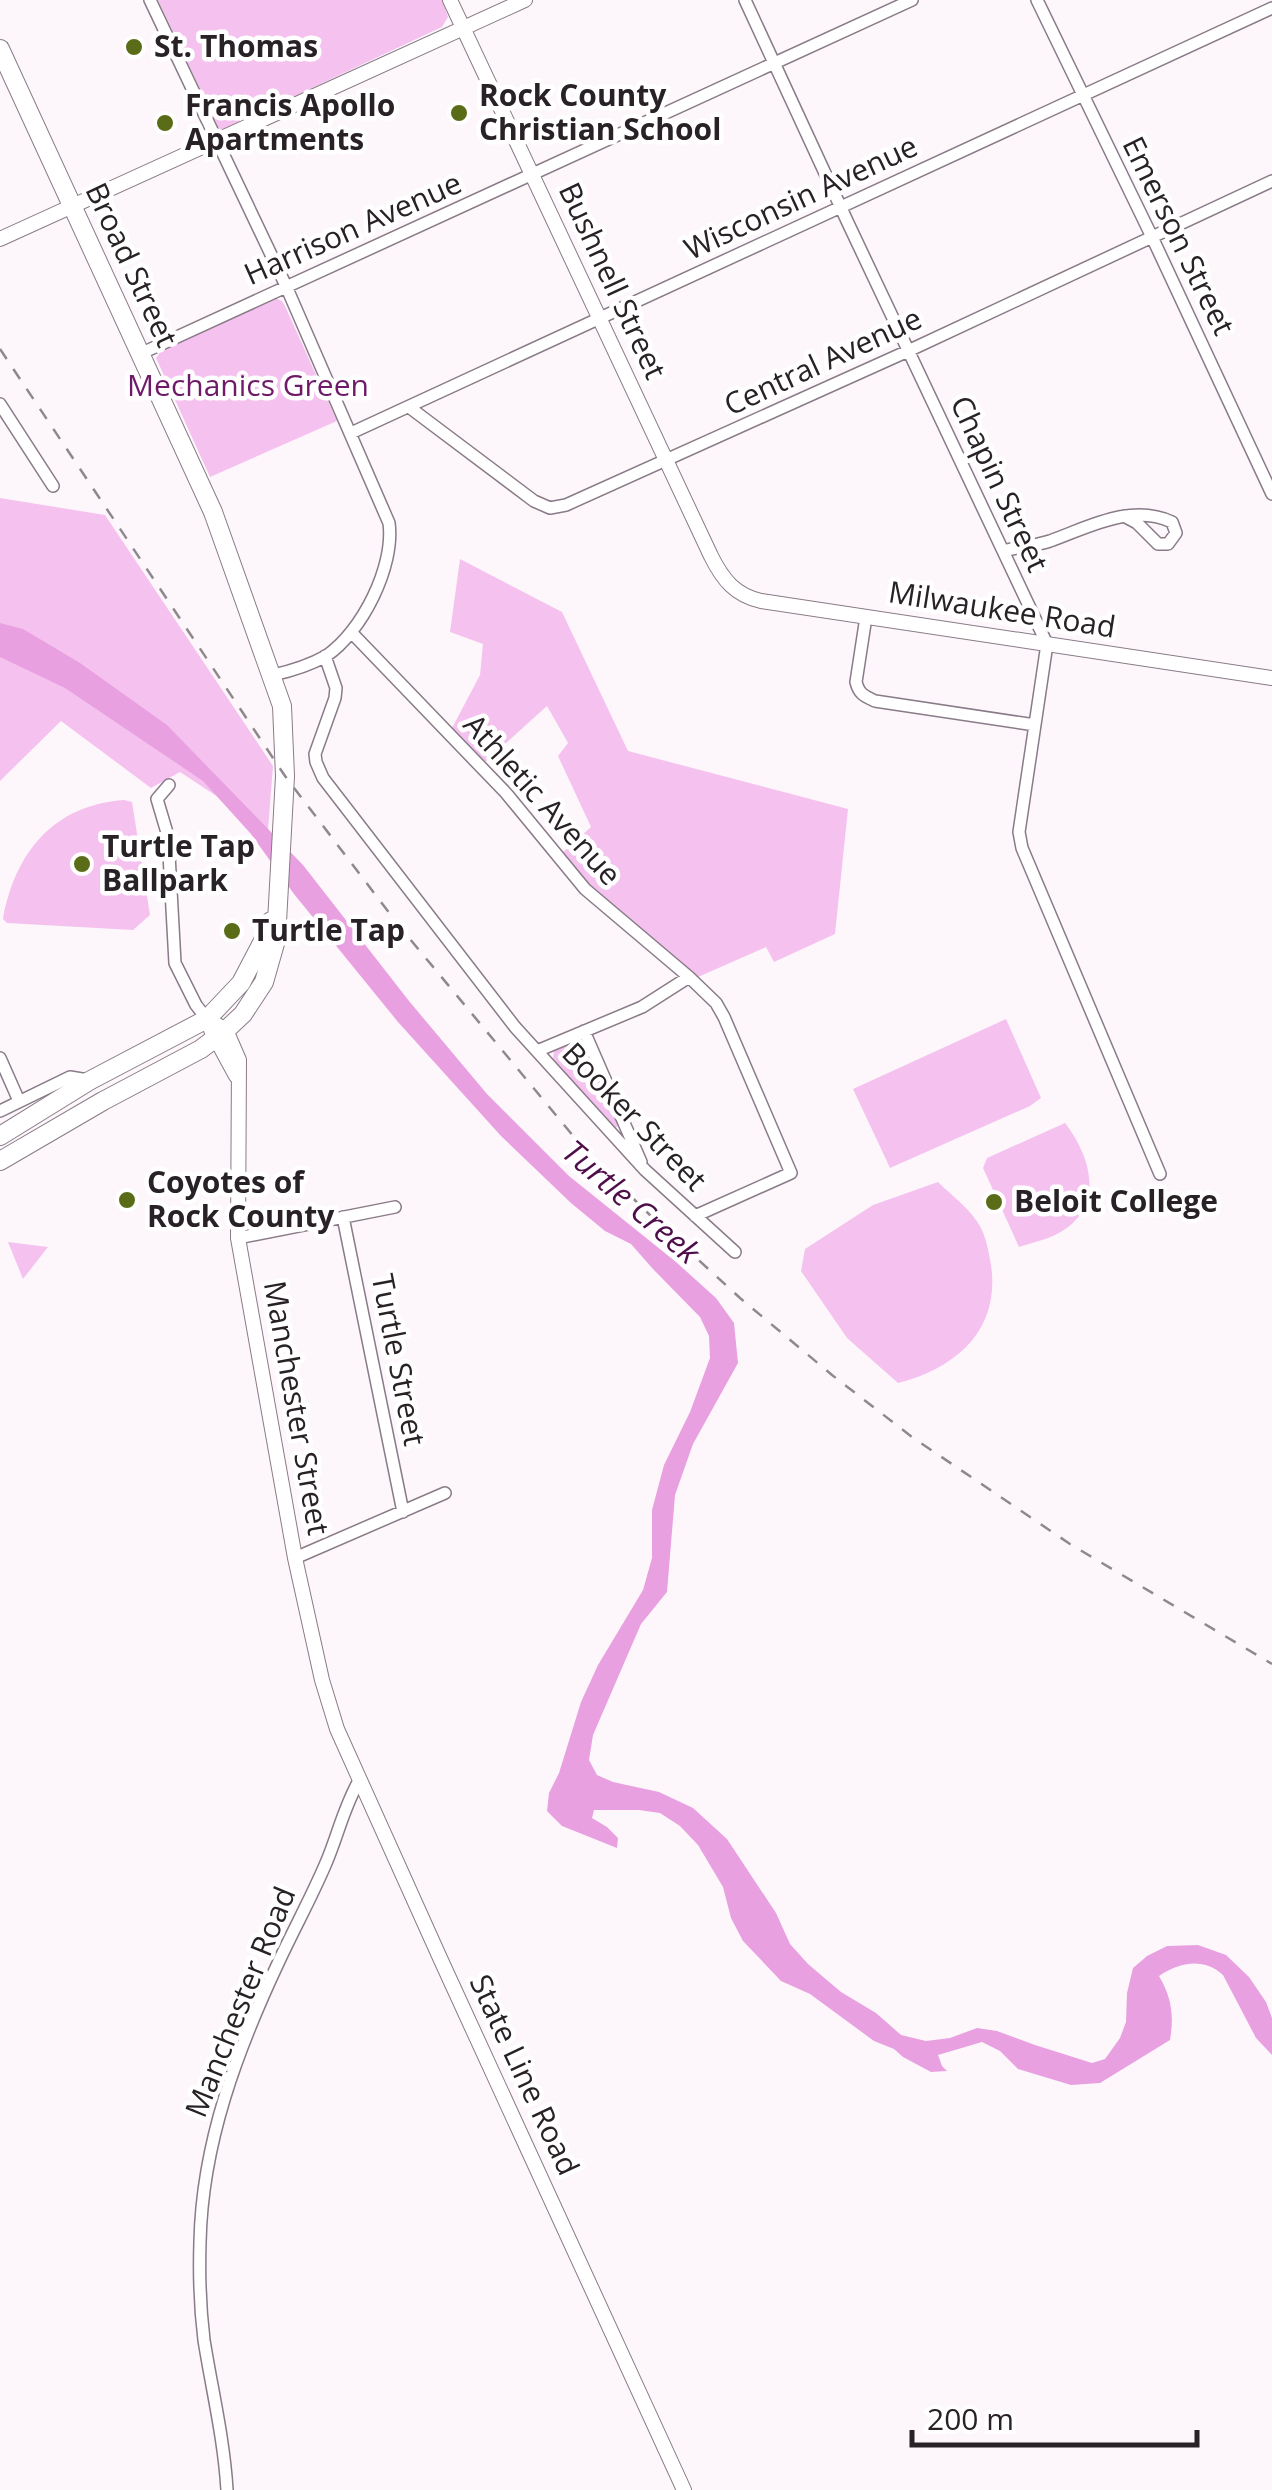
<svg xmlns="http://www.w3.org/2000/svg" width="1272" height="2490" font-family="'Open Sans',sans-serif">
<rect width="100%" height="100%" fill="#fdf7fc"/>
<path fill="#f5c2ef" d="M 158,0 L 442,0 L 448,17 L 442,27 L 220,131 Z
M 275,298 L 282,301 L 285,306 L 337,421 L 210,477 L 156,358 L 162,350 Z
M 0,498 L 105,515 L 273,766 L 268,830 L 180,772 L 151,788 L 61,721 L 0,781 Z
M 460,559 L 562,612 L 628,751 L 848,809 L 835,934 L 774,962 L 766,947 L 698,977 L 593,889 L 562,853 L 591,827 L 558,756 L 568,743 L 547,706 L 485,762 L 452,728 L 480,675 L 483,644 L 450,632 Z
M 124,800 L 132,802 L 150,915 L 133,930 L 7,923 L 3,919 C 15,853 53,805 124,800 Z
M 1006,1019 L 1041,1098 L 1030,1106 L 890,1168 L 853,1089 Z
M 579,1040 L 582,1041 L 619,1124 L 616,1128 L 553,1059 L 554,1050 Z
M 1065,1123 C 1090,1155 1105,1203 1064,1230 C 1051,1239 1034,1242 1019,1247 L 983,1168 L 987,1158 Z
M 938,1182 C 952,1196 972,1210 981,1228 C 986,1238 988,1249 990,1259 C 1003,1326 960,1367 898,1383 L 847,1338 L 801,1271 L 805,1249 L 873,1205 Z
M 8,1242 L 48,1247 L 23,1279 Z"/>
<path fill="#e8a0e0" d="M 0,623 L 23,629 L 80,663 L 167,725 L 303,865 L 409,1001 L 487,1094 L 569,1176 L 676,1262 L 716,1298 L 734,1323 L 738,1363 L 693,1444 L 675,1495 L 667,1592 L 641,1624 L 593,1735 L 589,1760 L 597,1775 L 613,1782 L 659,1792 L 693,1808 L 727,1839 L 776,1913 L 790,1944 L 808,1964 L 841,1992 L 876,2013 L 901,2035 L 926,2041 L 950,2038 L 977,2028 L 997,2031 L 1035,2045 L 1092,2063 L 1105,2059 L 1120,2038 L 1126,2022 L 1127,1993 L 1133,1968 L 1147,1956 L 1167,1946 L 1198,1945 L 1226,1955 L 1249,1977 L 1266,2002 L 1272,2018 L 1272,2055 L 1256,2038 L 1223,1975 C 1204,1957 1179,1962 1159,1976 C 1172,1998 1174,2016 1170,2040 L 1100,2083 L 1071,2085 L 1018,2069 L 1000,2051 L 982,2042 L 938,2055 L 942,2066 L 947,2071 L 931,2072 L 903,2057 L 894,2049 L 874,2041 L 810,1994 L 781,1981 L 743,1941 L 731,1918 L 723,1887 L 698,1845 L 680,1826 L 660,1813 L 639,1810 L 594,1810 L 592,1818 L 607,1827 L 618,1838 L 617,1848 L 562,1826 L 547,1811 L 549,1793 L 559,1773 L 581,1702 L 598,1665 L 643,1590 L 652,1558 L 652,1510 L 664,1465 L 690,1412 L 710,1358 L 709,1336 L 700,1317 L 653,1269 L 631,1244 L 605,1231 L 571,1203 L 501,1136 L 398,1022 L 294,894 L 251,834 L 203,781 L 65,688 L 0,657 Z"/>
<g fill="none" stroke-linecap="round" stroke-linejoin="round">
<g stroke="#897b87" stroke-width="14">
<path id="minor" d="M 150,0 L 286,286 L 389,523 C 395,566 362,632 326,656 C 310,665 291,671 273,675
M 745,0 L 848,223 L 1047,644 L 1019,832 L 1022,848 L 1160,1174
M 1037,0 L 1152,237 L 1272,494
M 142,353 L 912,0
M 0,404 L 53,486
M 409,407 L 534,501 L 550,508 L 566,505 L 908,351 L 1272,181
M 351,433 L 1272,8
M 1003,551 C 1018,547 1035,546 1050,541 C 1089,527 1131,503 1172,522 L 1176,533 L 1168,544 L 1158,544 L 1137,523 L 1124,516
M 866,617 L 856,682 C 859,694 864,696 875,701 L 1035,725
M 351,632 L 506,793 L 585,889 L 689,977 L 716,1003 L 724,1017 L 791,1173 L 695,1216
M 325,656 L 336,688 L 335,698 L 315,754 L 316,762 L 323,778 L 515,1027 L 645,1170 L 735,1252
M 169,785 L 157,799 L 168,836 L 175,963 L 196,1005 L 207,1019
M 584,1031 L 641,1162
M 537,1051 L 642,1007 L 689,977
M 0,1058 L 19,1101
M 0,1111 L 70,1077 L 88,1080
M 343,1217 L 403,1512
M 238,1238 L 395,1207
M 295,1558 L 445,1493
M 227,2490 C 224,2439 212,2390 204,2340 C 200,2308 199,2274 200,2242 C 202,2142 238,2048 280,1959 C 295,1927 312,1896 326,1863 C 338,1835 344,1806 360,1779"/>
</g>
<g stroke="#897b87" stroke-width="16">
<path id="tertiary" d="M 450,0 L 711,556 C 723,580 735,595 761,601 L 1272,678
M 0,239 L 525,0
M 207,1019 L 226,1030 L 239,1060 L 238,1238 L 295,1558 L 322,1680 L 337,1729 L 440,1958 L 684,2490
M 211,1030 L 236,1076"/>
</g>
<g stroke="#897b87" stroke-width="20">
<path id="primary" d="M 0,49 L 213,512 L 282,706 L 285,776 L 276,940 L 264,982 L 243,1014 L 226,1030 L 201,1049 L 103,1101 L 0,1161
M 0,1136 L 89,1081 L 207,1019 L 241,983 L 262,943 L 271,921"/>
</g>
<use href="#minor" stroke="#fff" stroke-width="11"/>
<use href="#tertiary" stroke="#fff" stroke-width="14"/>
<use href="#primary" stroke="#fff" stroke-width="18"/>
<path stroke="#8f898e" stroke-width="2.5" stroke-dasharray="12 12" stroke-linecap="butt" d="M 0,349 L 285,776 L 400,927 L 589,1155 L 655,1220 L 740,1298 L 832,1375 L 912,1437 L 1070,1544 L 1272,1664"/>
</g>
<g fill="#5b6c18" stroke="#fff" stroke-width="4">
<circle cx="134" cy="47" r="10"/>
<circle cx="459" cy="113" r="10"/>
<circle cx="165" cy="123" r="10"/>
<circle cx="82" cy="864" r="10"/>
<circle cx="232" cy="931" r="10"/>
<circle cx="127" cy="1200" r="10"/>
<circle cx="994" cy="1202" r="10"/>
</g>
<g text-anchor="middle" stroke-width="9" stroke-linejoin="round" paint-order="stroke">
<g font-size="30" font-weight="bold" fill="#282227" stroke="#fff" text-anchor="start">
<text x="154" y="57">St. Thomas</text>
<text x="479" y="106">Rock County<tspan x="479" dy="34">Christian School</tspan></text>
<text x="185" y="116">Francis Apollo<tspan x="185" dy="34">Apartments</tspan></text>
<text x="102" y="857">Turtle Tap<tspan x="102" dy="34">Ballpark</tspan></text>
<text x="252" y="941">Turtle Tap</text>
<text x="147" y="1193">Coyotes of<tspan x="147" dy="34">Rock County</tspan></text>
<text x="1014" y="1212">Beloit College</text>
</g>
<g font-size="30" fill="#282227" stroke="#fff">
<text transform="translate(801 198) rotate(-25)" y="10">Wisconsin Avenue</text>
<text transform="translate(353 229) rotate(-24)" y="10">Harrison Avenue</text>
<text transform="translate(1178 236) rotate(64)" y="10">Emerson Street</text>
<text transform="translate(131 265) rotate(65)" y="10">Broad Street</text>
<text transform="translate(612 281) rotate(65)" y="10">Bushnell Street</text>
<text transform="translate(823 362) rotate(-25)" y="10">Central Avenue</text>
<text transform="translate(999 484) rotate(65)" y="10">Chapin Street</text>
<text transform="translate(1002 610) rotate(9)" y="10">Milwaukee Road</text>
<text transform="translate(542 800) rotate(48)" y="10">Athletic Avenue</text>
<text transform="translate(634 1117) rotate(46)" y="10">Booker Street</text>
<text transform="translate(398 1360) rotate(79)" y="10">Turtle Street</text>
<text transform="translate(296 1408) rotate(80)" y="10">Manchester Street</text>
<text transform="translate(241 2002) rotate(-68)" y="10">Manchester Road</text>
<text transform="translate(524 2075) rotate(65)" y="10">State Line Road</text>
</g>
<g font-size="30" fill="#6e1a69" stroke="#fff">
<text x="248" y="396">Mechanics Green</text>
</g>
<g font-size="32" font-style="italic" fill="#4e0e4a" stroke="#fff">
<text transform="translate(631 1202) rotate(41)" y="11">Turtle Creek</text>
</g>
</g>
<path d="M912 2430v15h285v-15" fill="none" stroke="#282227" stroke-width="5"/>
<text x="927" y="2430" font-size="30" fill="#282227" stroke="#ffffff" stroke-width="8" paint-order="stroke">200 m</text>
</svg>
